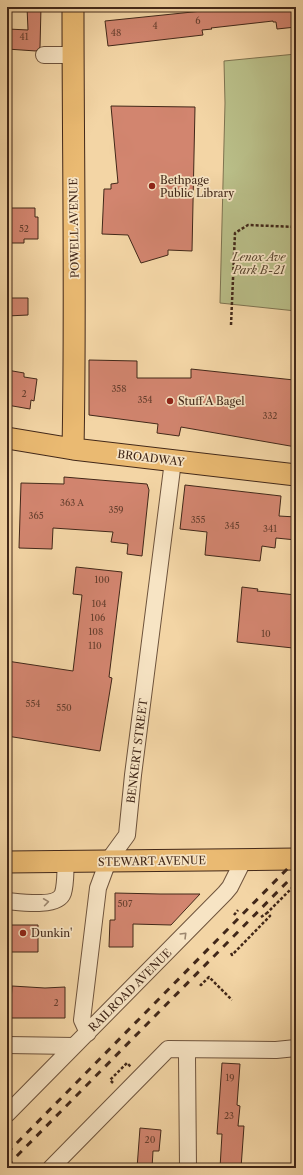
<svg xmlns="http://www.w3.org/2000/svg" width="303" height="1175" font-family="'Libre Caslon Text',serif">
<rect width="100%" height="100%" fill="#f3d5a5"/>
<filter id="stains"><feTurbulence type="fractalNoise" baseFrequency=".005" numOctaves="4"/><feColorMatrix values="0 0 0 0 .2 0 0 0 0 .09 0 0 0 0 .02 0 0 0 .5 -.17"/></filter>
<radialGradient id="worn" r=".72"><stop offset=".6" stop-color="#630" stop-opacity="0"/><stop offset="1" stop-color="#630" stop-opacity=".3"/></radialGradient>
<path fill="#b9be88" stroke="#7e7350" d="M 296,54 L 296,311 L 220,303 L 225,103 L 224,61 Z"/>
<path fill="#d2856f" stroke="#422819" d="M 27,7 L 41,7 L 40,47 L 36,51 L 7,49 L 8,29 L 28,30 Z
M 241,7 L 296,7 L 296,27 L 277,29 L 276,22 L 273,22 L 273,21 L 211,28 L 212,29 L 202,30 L 203,35 L 108,46 L 105,21 Z
M 111,106 L 195,107 L 192,251 L 168,250 L 168,255 L 141,263 L 128,235 L 102,234 L 104,189 L 111,189 L 111,184 L 118,183 Z
M 7,208 L 35,208 L 35,217 L 38,217 L 38,239 L 24,239 L 24,243 L 7,243 Z
M 7,298 L 28,298 L 28,315 L 7,316 Z
M 89,360 L 137,361 L 137,378 L 191,378 L 191,369 L 294,380 L 293,391 L 296,391 L 296,447 L 181,427 L 179,436 L 157,433 L 158,424 L 89,415 Z
M 7,370 L 24,373 L 24,377 L 37,379 L 34,401 L 31,400 L 30,409 L 7,405 Z
M 64,477 L 147,484 L 149,490 L 142,556 L 127,554 L 128,544 L 111,542 L 113,532 L 53,528 L 52,549 L 19,548 L 21,483 L 64,484 Z
M 185,485 L 281,496 L 279,516 L 296,517 L 296,540 L 276,538 L 275,548 L 262,546 L 260,561 L 205,555 L 207,532 L 180,529 Z
M 76,567 L 122,572 L 109,677 L 112,678 L 100,751 L 7,736 L 7,661 L 73,671 L 82,595 L 73,594 Z
M 242,587 L 258,589 L 257,591 L 296,595 L 296,621 L 293,648 L 237,642 Z
M 115,893 L 160,894 L 200,894 L 171,925 L 133,924 L 133,947 L 109,947 L 110,920 L 115,920 Z
M 7,925 L 38,925 L 38,952 L 8,952 Z
M 12,986 L 45,988 L 65,987 L 65,1018 L 10,1018 Z
M 222,1063 L 240,1064 L 237,1105 L 240,1106 L 238,1126 L 244,1126 L 241,1168 L 220,1168 L 222,1134 L 217,1134 Z
M 140,1128 L 161,1130 L 159,1151 L 153,1151 L 152,1168 L 137,1168 Z"/>
<g fill="none" stroke-linecap="round" stroke-linejoin="round">
<g stroke="#6e533c" stroke-width="18">
<path id="minor" d="M 44,55 L 73,55
M 7,901 C 19,902 58,908 63,893 C 66,883 65,871 66,861
M 88,1033 L 82,1020 L 98,888 L 108,861 L 127,835 L 133,775 L 173,461
M 7,1045 L 74,1046
M 187,1057 L 188,1168
M 7,1114 L 225,893 L 230,887 L 244,859
M 51,1168 L 168,1049 L 276,1050 L 296,1048"/>
</g>
<g stroke="#422819" stroke-width="23">
<path id="major" d="M 7,438 L 73,449 L 296,475
M 73,449 C 76,301 73,154 73,7
M 7,862 L 296,859"/>
</g>
<path stroke="#422819" stroke-width="2.5" stroke-dasharray="3 2" stroke-linecap="butt" d="M 231,325 L 235,233 L 248,225 L 296,227
M 234,915 L 238,910
M 261,917 L 267,913
M 231,953 L 232,955 L 270,916 L 267,913 L 294,886
M 200,984 L 201,985 L 209,977 L 232,1000
M 113,1083 L 110,1080 L 127,1063 L 131,1067"/>
<use href="#minor" stroke="#f7e4c4" stroke-width="16"/>
<use href="#major" stroke="#eaba72" stroke-width="21"/>
<path stroke="#422819" stroke-width="3" stroke-dasharray="7 7" stroke-linecap="butt" d="M 7,1153 L 296,860
M 7,1166 L 296,873"/>
</g>
<defs><path id="oneway-chevron" d="M-2-3.5L2.5 0L-2 3.5" fill="none" stroke-width="1.6" stroke-linecap="round" stroke-linejoin="round"/></defs>
<g stroke="#9c866e">
<use href="#oneway-chevron" transform="translate(46 902) rotate(-8)"/>
<use href="#oneway-chevron" transform="translate(184 935) rotate(-45)"/>
</g>
<g fill="#8f2418" stroke="#f7e4c4" stroke-width="1.5">
<circle cx="152" cy="186" r="4"/>
<circle cx="170" cy="401" r="4"/>
<circle cx="23" cy="933" r="4"/>
</g>
<g text-anchor="middle" stroke-width="3.5" stroke-linejoin="round" paint-order="stroke">
<g font-size="9" fill="#663f2e">
<text x="198" y="24">6</text>
<text x="155" y="29">4</text>
<text x="116" y="36">48</text>
<text x="24" y="40">41</text>
<text x="24" y="232">52</text>
<text x="119" y="392">358</text>
<text x="24" y="397">2</text>
<text x="145" y="403">354</text>
<text x="270" y="419">332</text>
<text x="72" y="506">363 A</text>
<text x="116" y="513">359</text>
<text x="36" y="519">365</text>
<text x="198" y="523">355</text>
<text x="232" y="529">345</text>
<text x="270" y="532">341</text>
<text x="102" y="583">100</text>
<text x="99" y="607">104</text>
<text x="98" y="621">106</text>
<text x="96" y="635">108</text>
<text x="266" y="637">10</text>
<text x="95" y="649">110</text>
<text x="33" y="707">554</text>
<text x="64" y="711">550</text>
<text x="125" y="907">507</text>
<text x="56" y="1006">2</text>
<text x="230" y="1081">19</text>
<text x="229" y="1119">23</text>
<text x="150" y="1143">20</text>
</g>
<g font-size="11" fill="#422819" stroke="#f7e4c4" text-anchor="start">
<text x="160" y="184">Bethpage<tspan x="160" dy="13">Public Library</tspan></text>
<text x="178" y="405">Stuff A Bagel</text>
<text x="31" y="937">Dunkin'</text>
</g>
<g font-size="11" fill="#422819" stroke="#f7e4c4">
<text transform="translate(74 228) rotate(-91)" y="4">POWELL AVENUE</text>
<text transform="translate(151 458) rotate(7)" y="4">BROADWAY</text>
<text transform="translate(137 751) rotate(-83)" y="4">BENKERT STREET</text>
<text transform="translate(152 861) rotate(-1)" y="4">STEWART AVENUE</text>
<text transform="translate(130 990) rotate(-45)" y="4">RAILROAD AVENUE</text>
</g>
<g font-size="11" font-style="italic" fill="#5a462f" stroke="#f7e4c4">
<text x="259" y="261">Lenox Ave<tspan x="259" dy="13">Park B-21</tspan></text>
</g>
</g>
<rect width="303" height="1175" fill="none" stroke="#f3d5a5" stroke-width="24"/>
<rect x="8" y="8" width="287" height="1159" fill="none" stroke="#422819" stroke-width="2"/>
<rect x="12" y="12" width="279" height="1151" fill="none" stroke="#422819"/>
<rect width="100%" height="100%" filter="url(#stains)"/>
<rect width="100%" height="100%" fill="url(#worn)"/>
</svg>
